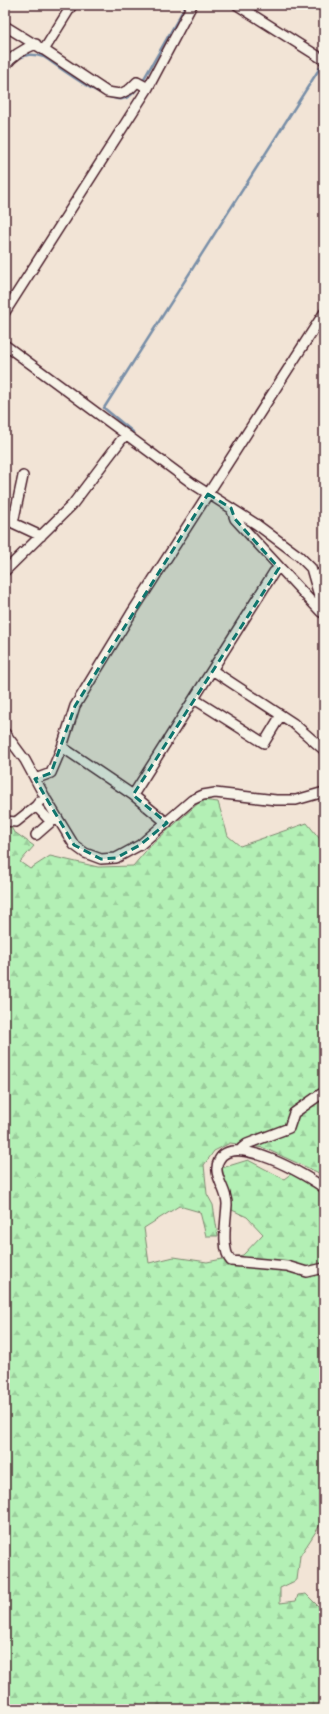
<svg xmlns="http://www.w3.org/2000/svg" width="329" height="1714" font-family="'Architects Daughter',sans-serif">
<defs>
<pattern id="forest-firs" width="22" height="20" patternUnits="userSpaceOnUse"><rect width="22" height="20" fill="#b3f0b5"/><path d="M5 1l3.5 6h-7zM16 11l3.5 6h-7z" fill="#9bcd9c"/></pattern>
</defs>
<rect width="100%" height="100%" fill="#f2e4d6"/>
<filter id="ink" filterUnits="userSpaceOnUse"><feTurbulence type="fractalNoise" baseFrequency=".025" numOctaves="2"/><feDisplacementMap in="SourceGraphic" scale="8" xChannelSelector="R" yChannelSelector="G"/><feConvolveMatrix kernelMatrix="1 2 1 2 8 2 1 2 1" color-interpolation-filters="sRGB"/></filter>
<g filter="url(#ink)">
<path fill="url(#forest-firs)" stroke="#7e8870" d="M 202,800 L 218,802 L 228,836 L 240,846 L 307,823 L 324,844 L 324,1016 L 322,1016 L 324,1036 L 324,1177 L 317,1172 L 264,1148 L 230,1143 L 214,1151 L 204,1165 L 207,1194 L 213,1205 L 218,1236 L 206,1236 L 200,1212 L 179,1206 L 144,1228 L 149,1263 L 174,1257 L 207,1262 L 243,1255 L 263,1234 L 247,1217 L 232,1210 C 231,1198 225,1181 222,1168 L 248,1160 L 284,1179 L 292,1173 L 324,1193 L 324,1519 L 300,1556 L 297,1580 L 280,1588 L 280,1603 L 296,1601 L 298,1595 L 306,1594 L 320,1608 L 324,1620 L 324,1709 L 5,1709 L 5,812 L 13,831 L 34,846 L 20,862 L 30,869 L 50,856 L 98,867 L 133,866 L 150,846 Z"/>
<g fill="none" stroke-linecap="round" stroke-linejoin="round">
<path stroke="#798fa8" stroke-width="2.5" d="M 15,61 C 26,54 31,53 44,57 C 59,67 105,102 122,99 C 129,98 135,92 139,86
M 5,74 L 10,66
M 142,82 L 186,5
M 84,496 L 133,432 L 104,408 L 323,63"/>
<g stroke="#4a1f2b" stroke-width="12">
<path id="minor" d="M 237,5 L 324,60
M 5,26 L 44,50 L 107,92 L 120,94 L 130,89 L 137,82 L 148,88
M 44,50 L 72,5
M 5,66 C 13,55 23,49 36,44
M 5,312 L 148,88 L 192,5
M 5,345 L 193,484 L 256,524 L 299,556 L 311,568 L 324,613
M 23,476 L 13,523 L 41,536
M 231,508 L 235,519 L 321,612 L 324,613
M 5,571 L 72,505 L 125,435
M 316,577 L 324,571
M 212,670 L 293,723 L 324,750
M 194,699 L 264,743 L 281,715
M 5,733 L 25,760 L 46,799 L 74,845 L 85,853 L 101,859 L 116,858 L 140,845 L 192,800 L 203,795 L 215,793 L 276,800 L 296,800 L 324,792
M 62,747 L 133,795 L 167,823
M 35,779 L 51,773 L 62,747 L 75,706 L 131,614 L 324,313
M 133,795 L 274,572 L 279,568
M 39,802 L 36,806 L 51,822
M 5,821 L 16,822 L 36,806
M 36,835 L 52,821 L 57,820
M 241,1151 L 242,1148 L 247,1144 L 289,1128 L 294,1113 L 321,1094 L 324,1094
M 324,1188 C 308,1176 233,1132 219,1160 C 211,1175 228,1190 227,1205 C 226,1220 221,1250 231,1261 L 287,1266 L 307,1272 L 324,1268"/>
</g>
<use href="#minor" stroke="#f7f3e8" stroke-width="9"/>
</g>
</g>
<path fill="#0f766e" fill-opacity="0.2" stroke="#0f766e" stroke-width="3" stroke-dasharray="8 5" stroke-linejoin="round" d="M 208,494 L 231,508 L 235,519 L 279,568 L 133,795 L 167,823 L 140,845 L 116,858 L 101,859 L 74,845 L 35,779 L 51,773 L 75,706 Z"/>
<rect width="329" height="1714" fill="none" stroke="#f7f3e8" stroke-width="20"/>
<rect x="10" y="10" width="309" height="1694" fill="none" stroke="#4a1f2b" stroke-width="1.5" filter="url(#ink)"/>
</svg>
